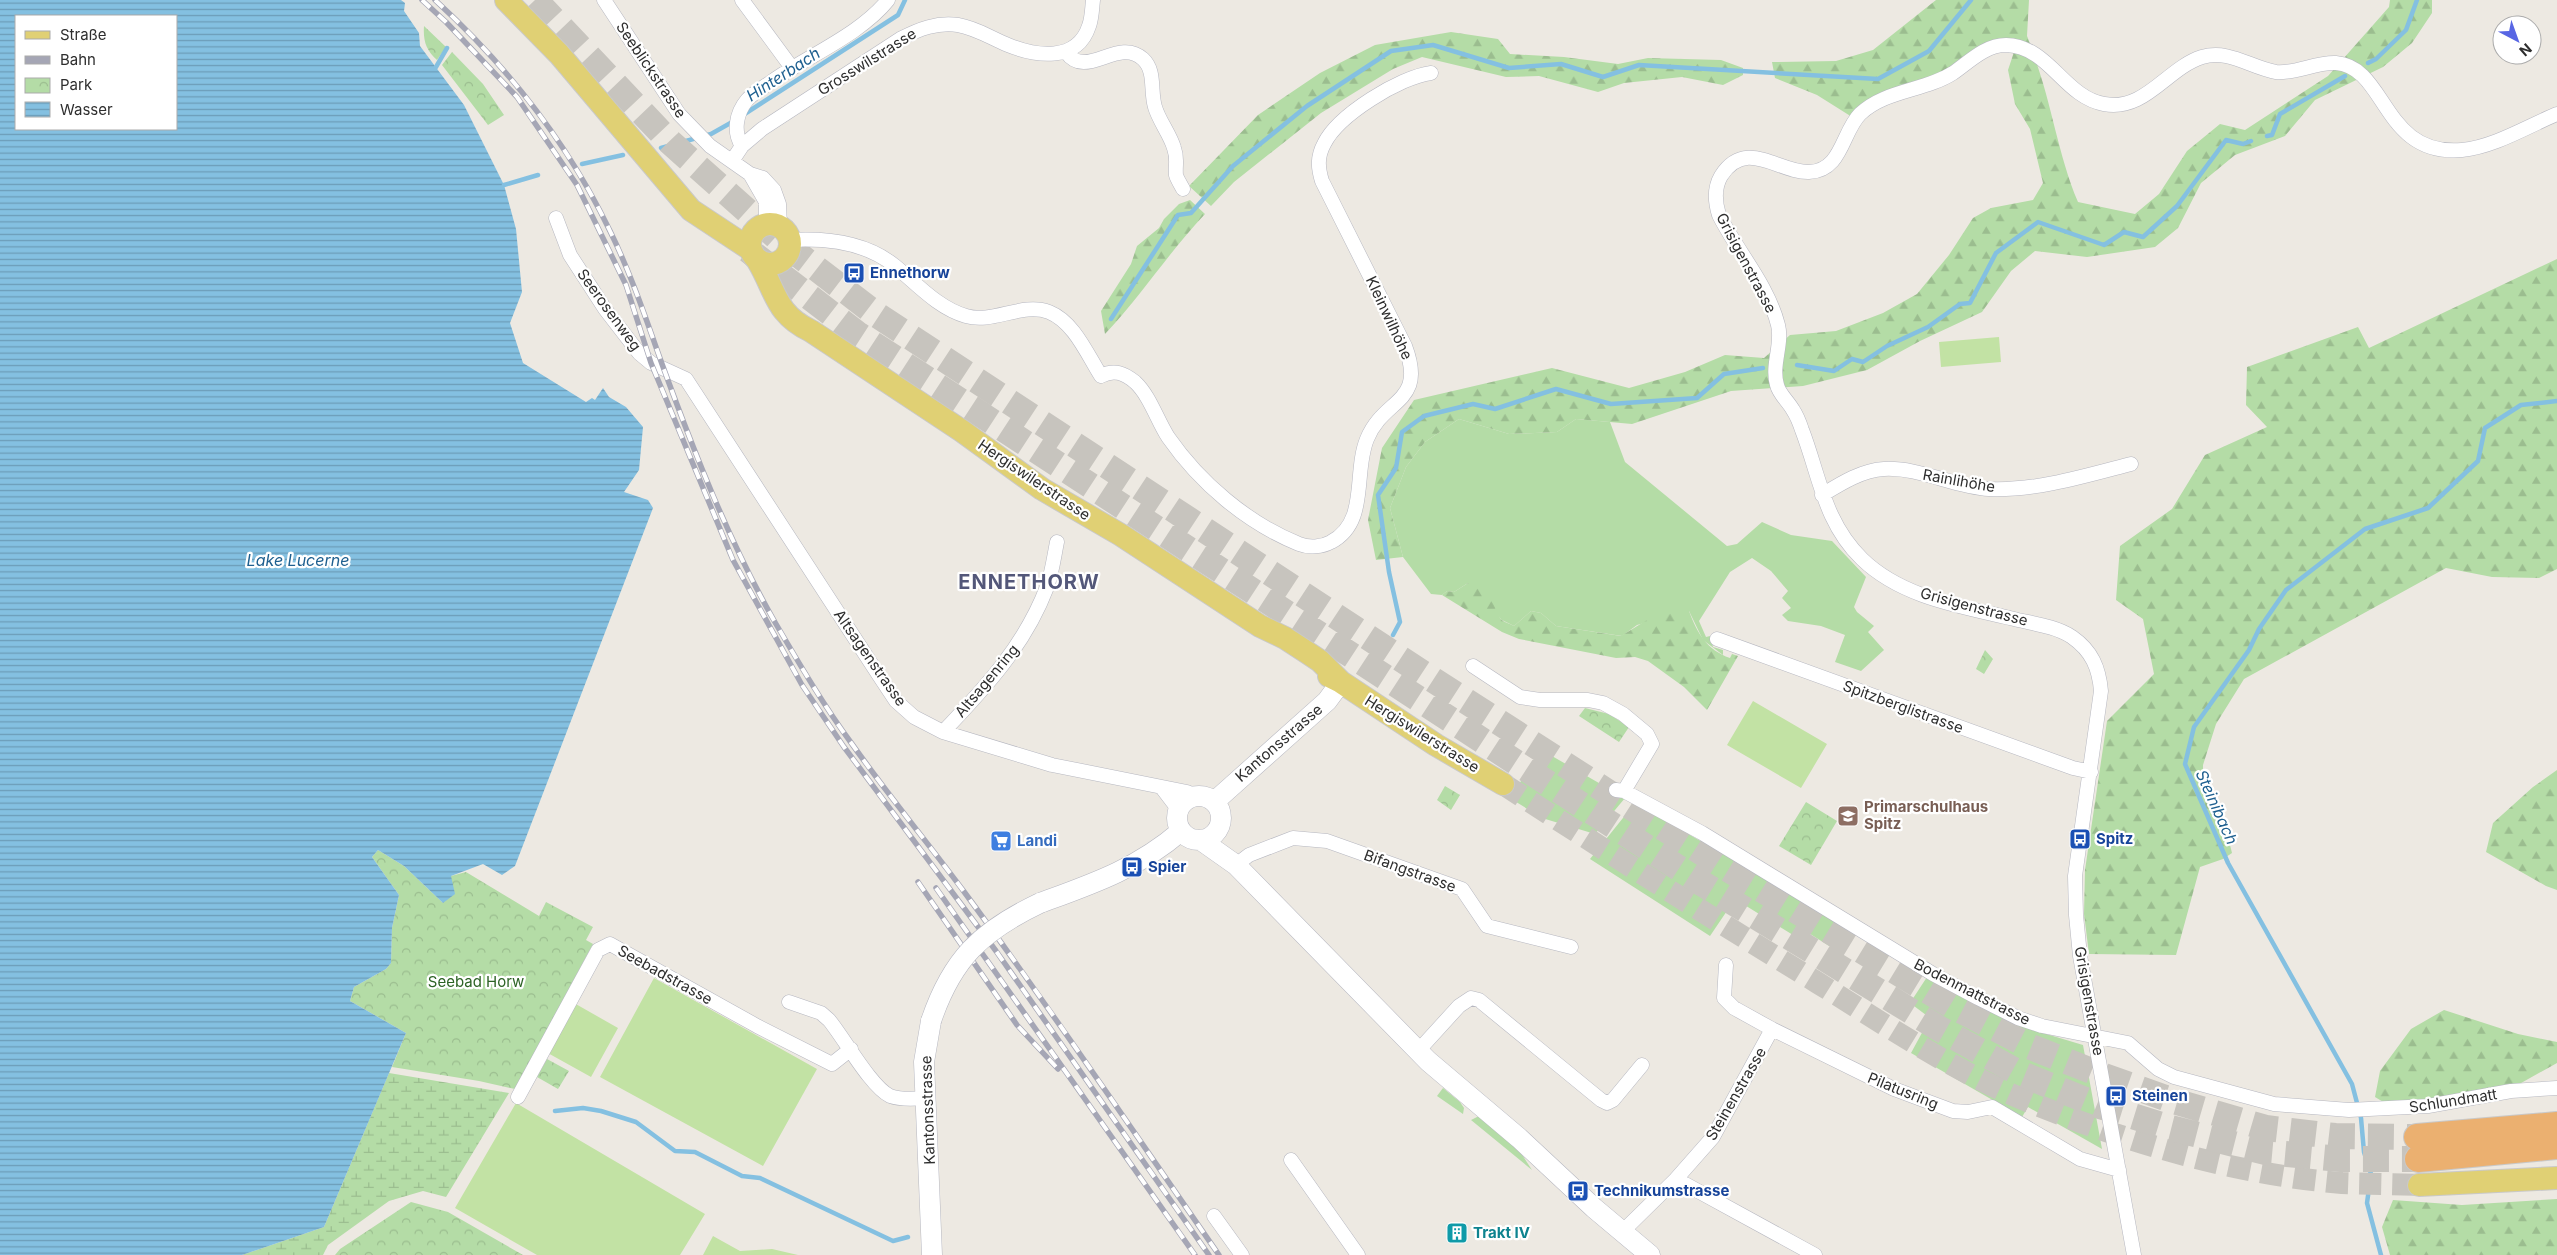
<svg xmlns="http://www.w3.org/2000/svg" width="2557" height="1255" font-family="Inter,sans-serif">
<defs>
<pattern id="forest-firs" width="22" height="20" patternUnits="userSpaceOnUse" patternTransform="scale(1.25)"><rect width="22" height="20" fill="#b4dca6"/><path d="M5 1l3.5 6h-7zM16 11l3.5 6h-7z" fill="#9bbd8f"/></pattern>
<pattern id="wetland-marsh" width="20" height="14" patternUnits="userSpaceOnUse" patternTransform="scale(1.25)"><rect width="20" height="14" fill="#b4dca6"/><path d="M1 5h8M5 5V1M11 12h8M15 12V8" fill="none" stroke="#9bbd8f"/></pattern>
<pattern id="park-crowns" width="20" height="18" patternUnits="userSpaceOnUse" patternTransform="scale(1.25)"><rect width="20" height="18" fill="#b4dca6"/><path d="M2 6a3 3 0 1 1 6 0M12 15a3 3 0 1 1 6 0" fill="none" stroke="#9bbd8f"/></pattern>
<pattern id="water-rules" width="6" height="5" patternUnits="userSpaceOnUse" patternTransform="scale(1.25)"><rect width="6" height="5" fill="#84c0e1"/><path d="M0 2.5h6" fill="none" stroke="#6c9cb7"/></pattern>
</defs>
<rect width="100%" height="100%" fill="#ede9e2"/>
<path fill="#b4dca6" d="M 1459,419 L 1509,434 L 1557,432 L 1576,419 L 1610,422 L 1625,462 L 1727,546 L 1737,544 L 1762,522 L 1791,535 L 1832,541 L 1866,577 L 1854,607 L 1857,612 L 1874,626 L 1868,632 L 1884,650 L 1861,671 L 1835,662 L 1845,635 L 1821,626 L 1788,621 L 1782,615 L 1791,608 L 1782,598 L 1788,591 L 1771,571 L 1752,558 L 1730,572 L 1699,621 L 1706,637 L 1710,636 L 1713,647 L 1723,650 L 1723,655 L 1703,640 L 1689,611 L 1637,625 L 1622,636 L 1556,626 L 1541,613 L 1531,611 L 1514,626 L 1502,620 L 1468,583 L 1454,592 L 1447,591 L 1442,595 L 1431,594 L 1403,557 L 1390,508 L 1406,467 L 1425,442 Z
M 1545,752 L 1625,798 L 1595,834 L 1542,818 L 1508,797 Z
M 1635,803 L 1847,926 L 1834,949 L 1799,927 L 1793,935 L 1735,899 L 1710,936 L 1590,859 Z
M 1927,977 L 2016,1025 L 2083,1045 L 2102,1149 L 2028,1107 L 2022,1117 L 1911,1053 L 1930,1018 L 1910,1003 Z
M 1443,1088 L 1460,1102 L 1464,1108 L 1463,1114 L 1437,1096 Z
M 1477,1117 L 1481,1117 L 1519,1150 L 1532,1170 L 1471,1120 Z"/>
<path fill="url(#forest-firs)" d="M 1936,0 L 2029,0 L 2027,36 L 2031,46 L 2017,43 L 1958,67 L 1852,117 L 1817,95 L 1775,78 L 1772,62 L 1836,61 L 1873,50 Z
M 2390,0 L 2432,0 L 2432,13 L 2412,43 L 2383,67 L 2315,100 L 2285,136 L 2235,155 L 2201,183 L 2178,228 L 2155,247 L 2087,257 L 2035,251 L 2011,271 L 1982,312 L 1920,341 L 1867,370 L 1803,386 L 1731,391 L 1632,424 L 1576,419 L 1557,432 L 1509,434 L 1459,419 L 1425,442 L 1406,467 L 1390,508 L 1403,557 L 1376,560 L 1368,520 L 1382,448 L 1414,400 L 1552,368 L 1629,388 L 1685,372 L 1725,355 L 1764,358 L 1790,335 L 1836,331 L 1883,313 L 1917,294 L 1949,255 L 1973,218 L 1991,208 L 2033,200 L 2043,183 L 2030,129 L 2015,104 L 2008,70 L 2015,49 L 2034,56 C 2052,104 2058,155 2078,202 L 2135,214 L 2159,194 L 2187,151 L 2220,124 L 2245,130 L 2328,76 L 2389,7 Z
M 1451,32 L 1498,39 L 1510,54 L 1564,57 L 1618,64 L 1648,58 L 1721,60 L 1743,68 L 1743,75 L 1723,85 L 1682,77 L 1624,83 L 1598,92 L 1539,76 L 1506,77 L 1422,57 L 1393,69 L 1321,113 L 1234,182 L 1211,206 L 1189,186 L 1258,115 L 1320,73 L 1375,45 Z
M 1190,200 L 1205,214 C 1169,252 1141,296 1105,334 L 1101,311 L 1131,264 L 1137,246 L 1159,228 L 1164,219 L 1179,204 Z
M 2557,259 L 2557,569 L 2539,578 L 2492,577 L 2446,568 L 2244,679 L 2216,724 L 2203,765 L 2203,789 L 2223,817 L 2232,853 L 2223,859 L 2200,867 L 2176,955 L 2089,954 L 2084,914 L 2085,870 L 2107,721 L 2154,674 L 2143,619 L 2116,600 L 2120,546 L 2172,509 L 2205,455 L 2267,427 L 2246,405 L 2247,367 L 2358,327 L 2369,348 Z
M 1468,583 C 1500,583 1488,607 1503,621 C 1506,623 1511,624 1514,626 L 1531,611 L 1541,613 L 1556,626 L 1621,636 L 1665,609 L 1689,611 C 1697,633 1707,650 1730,658 L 1732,654 L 1738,656 L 1707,710 L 1684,687 L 1648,661 L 1635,657 L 1616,658 L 1519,639 L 1502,632 L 1442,595 L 1447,591 L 1454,592 Z
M 2557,770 L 2557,890 L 2546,886 L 2486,852 L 2493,823 L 2533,787 Z
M 2444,1010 L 2518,1034 L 2557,1042 L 2557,1063 L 2514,1087 L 2441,1100 L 2385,1103 L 2375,1097 L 2380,1071 L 2411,1029 Z
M 2557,1199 L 2557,1255 L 2390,1255 L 2382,1227 L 2393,1200 L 2462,1205 Z"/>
<path fill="url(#wetland-marsh)" d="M 389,1073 L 509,1093 L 446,1197 L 423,1191 L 389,1201 L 328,1245 L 323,1255 L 242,1255 L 324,1227 Z"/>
<path fill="url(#park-crowns)" d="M 424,26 L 446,47 L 437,60 C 426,50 423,41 424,26 Z
M 452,52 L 483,84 L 504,115 L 488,125 L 442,65 Z
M 1985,650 L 1993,659 L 1984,674 L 1976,669 Z
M 1585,708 L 1609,714 L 1629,727 L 1619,742 L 1579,716 Z
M 1445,786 L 1460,795 L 1451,810 L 1437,800 Z
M 1806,802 L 1837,821 L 1811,865 L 1779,846 Z
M 378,850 L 404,866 L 443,903 L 451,876 L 466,872 L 539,916 L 546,902 L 593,927 L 586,940 L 593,944 L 515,1089 L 479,1081 L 392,1067 L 406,1033 L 350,1001 L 354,987 L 386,969 L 391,963 L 392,928 L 399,895 L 372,857 Z
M 547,1059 L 569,1071 L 558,1089 L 537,1077 Z
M 411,1202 L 448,1212 L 523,1255 L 335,1255 L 340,1249 Z"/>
<path fill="#c2e2a4" d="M 1999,337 L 2001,362 L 1941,367 L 1939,342 Z
M 1753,701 L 1827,744 L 1801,788 L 1727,745 Z
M 654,978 L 817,1069 L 763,1166 L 600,1077 Z
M 574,1003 L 618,1028 L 591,1077 L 546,1052 Z
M 516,1103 L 705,1214 L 680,1255 L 537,1255 L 455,1208 Z
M 713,1236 L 740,1251 L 772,1249 L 798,1255 L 703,1255 Z"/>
<path fill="url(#water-rules)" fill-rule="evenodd" d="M 0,0 L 401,0 L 405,3 L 404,11 L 419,33 L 420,46 L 464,105 L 504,185 L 516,229 L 522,292 L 510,323 L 523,363 L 586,402 L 592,398 L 595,400 L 603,388 L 609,397 L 626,407 L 643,427 L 639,470 L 624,492 L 648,500 L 653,508 L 515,866 L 502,875 L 483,864 L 451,876 L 455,894 L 443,903 L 404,866 L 378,850 L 372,857 L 399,895 L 392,928 L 391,963 L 386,969 L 354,987 L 350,1001 L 406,1033 L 324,1227 L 242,1255 L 0,1255 ZM 16,16 L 176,16 L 176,129 L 16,129 Z"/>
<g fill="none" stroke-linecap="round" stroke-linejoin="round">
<path stroke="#84c0e1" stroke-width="4.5" d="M 2368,63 L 2376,59 L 2406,30 L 2417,0
M 436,67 L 447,48
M 743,115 L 898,15 L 905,0
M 2267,136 L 2272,135 L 2280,114 L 2345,76
M 661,148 L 711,134 L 734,121
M 582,164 L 623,155
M 504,185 L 538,175
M 1111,319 L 1178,215 L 1191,213 L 1233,166 L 1307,106 L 1391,51 L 1433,45 L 1509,68 L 1561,64 L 1603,77 L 1639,65 L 1878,79 L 1929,51 L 1971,0
M 1797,365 L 1834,371 L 1852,359 L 1863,362 L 1887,346 L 1928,327 L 1960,304 L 1970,303 L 1996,253 L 2038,222 L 2104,245 L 2124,232 L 2143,237 L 2177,206 L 2226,140 L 2243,144 L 2251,141
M 1393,635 L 1400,622 L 1389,572 L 1378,495 L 1396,468 L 1402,432 L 1424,416 L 1473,404 L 1495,409 L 1556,389 L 1611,404 L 1697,398 L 1724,374 L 1763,368
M 555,1111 L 583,1108 L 601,1111 L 636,1122 L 675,1151 L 695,1152 L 742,1176 L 760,1178 L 893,1241 L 908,1237
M 2381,1255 L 2367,1203 L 2371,1174 L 2364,1152 L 2361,1118 L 2352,1084 L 2228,863 L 2185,764 L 2194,727 L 2249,650 L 2259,629 L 2286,590 L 2365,529 L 2428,508 L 2478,461 L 2485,428 L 2521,405 L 2557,401"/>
<path stroke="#c7c4be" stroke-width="22" stroke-dasharray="22 11" stroke-linecap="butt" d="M 1503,784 C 1607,852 1712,918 1818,983 C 1881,1022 1944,1065 2013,1095 C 2115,1139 2231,1174 2342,1183 C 2367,1184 2393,1184 2419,1185"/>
<path stroke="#c7c4be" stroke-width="26" stroke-dasharray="26 13" stroke-linecap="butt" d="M 535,0 L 670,142 L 782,242 L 877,315 L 1424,674 L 1718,863 L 1956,1008 L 2031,1047 L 2104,1076 L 2174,1101 L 2266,1128 L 2335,1136 L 2417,1137
M 748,250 L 859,335 L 1703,884 L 1940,1029 L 2019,1073 L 2100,1106 L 2171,1128 L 2265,1152 L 2341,1159 L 2418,1159"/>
<g stroke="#b6b7c0" stroke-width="15">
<path id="street" d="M 604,0 L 679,114 L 710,146 L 750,174 L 763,178 L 774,190 L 779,204 L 780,227
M 742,0 L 792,68
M 1066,52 C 1086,81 1118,36 1143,59 C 1156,71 1150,91 1155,107 C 1159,121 1170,134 1174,148 C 1178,159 1175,165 1176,175 C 1177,179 1181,185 1183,189
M 742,146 C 733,132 736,113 747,100 C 753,93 764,87 771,82 C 807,56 860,35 888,0
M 732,161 L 742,146 L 762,129 L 900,39 C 919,29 937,22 958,25 C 976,28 991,38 1008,45 C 1035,56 1077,63 1089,26 C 1092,18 1092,9 1093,0
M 750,174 L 766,202 L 766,224
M 556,218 L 570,255 L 605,309 L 639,353 L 651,363 L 686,379 L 878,674 L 896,701 L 914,717 L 943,732 L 1052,765 L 1187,792 L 1195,796
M 790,240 C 826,238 866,242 895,266 C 917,284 938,308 966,316 C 993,324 1022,302 1049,312 C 1074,322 1087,354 1101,376 C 1114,369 1124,373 1135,382 C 1150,396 1157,420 1168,437 C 1200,483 1247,523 1299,544 C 1309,548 1322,547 1331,542 C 1369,522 1353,473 1367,439 C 1384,397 1427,404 1405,346 L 1322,181 C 1318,168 1317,157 1324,144 C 1338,115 1400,77 1431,73
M 1822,495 C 1840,484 1862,470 1884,469 C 1919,467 1954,487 1989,489 C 2036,491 2085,476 2131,464
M 1717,639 L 2073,768 L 2091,772
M 1473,666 L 1520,697 L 1540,700 L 1588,700 L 1603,703 L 1623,714 L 1647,734 L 1652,744 L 1624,791
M 943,732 C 985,688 1025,645 1047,587 C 1052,573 1054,557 1057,542
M 1162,788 L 1178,809
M 1616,790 L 1624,791 L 1702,833 L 1933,974 L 1978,998 L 2018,1018 L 2042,1026 L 2128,1043 L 2158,1069 L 2174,1077 L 2274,1104 L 2349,1110 L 2428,1106 L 2511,1091 L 2557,1088
M 1236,865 L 1249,855 L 1293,838 L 1327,841 L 1462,889 L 1487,926 L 1571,947
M 1726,965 L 1724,998 L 1734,1008 L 1772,1029 L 1894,1089 L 1953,1111 L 1968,1112 L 1992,1107 L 2080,1159 L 2119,1170
M 789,1002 L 821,1013 L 829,1020 C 844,1038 871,1087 890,1096 C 901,1100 914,1099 925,1098
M 1418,1051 L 1459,1006 L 1471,998 L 1479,1000 L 1601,1100 L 1607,1103 L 1613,1100 L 1642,1065
M 518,1097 L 598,950 L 610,944 L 757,1026 L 832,1064 L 851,1049
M 1291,1160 L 1358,1255
M 1676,1179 L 1815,1255
M 1214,1216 L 1242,1255
M 1622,1232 L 1676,1179 L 1713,1137 L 1772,1029
M 2134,1255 L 2080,956 L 2076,915 L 2075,876 L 2101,691 C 2099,668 2092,651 2072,637 C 2057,627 2036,624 2018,620 C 1966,607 1903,599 1862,559 C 1824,522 1820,477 1802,430 C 1800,424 1797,416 1793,410 C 1788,401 1779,394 1777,385 C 1771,365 1783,344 1778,325 C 1768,285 1737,251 1719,215 C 1715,202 1714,188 1721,176 C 1746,137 1779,173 1809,172 C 1842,171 1842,132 1860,114 C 1885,90 1925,91 1953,73 C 1969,62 1985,45 2006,45 C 2049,46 2064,97 2104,104 C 2145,112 2167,68 2202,57 C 2229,49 2251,68 2276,72 C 2296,74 2315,62 2336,63 C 2387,67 2382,157 2462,150 C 2494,147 2528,126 2557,114"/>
</g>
<g stroke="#b6b7c0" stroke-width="21">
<path id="secondary" d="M1177 818a22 22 0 1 1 44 0a22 22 0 1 1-44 0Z
M 1214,802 L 1327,701 L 1341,682
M 1202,841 L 1236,865 L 1428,1061 L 1519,1138 L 1594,1208 L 1650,1255
M 1040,903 C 1092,884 1137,869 1181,831
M 931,1021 L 924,1062 L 932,1255"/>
</g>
<g stroke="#c9c9c9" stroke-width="24">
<path id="primary" d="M 506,0 L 559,54 L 691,210 L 750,249
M750 244a20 20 0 1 1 40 0a20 20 0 1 1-40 0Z
M 758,261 C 776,291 775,314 811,331 L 962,431 L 1042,489 L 1121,535 L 1260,626 L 1285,638 L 1308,653 L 1320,661 L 1341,682
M 1329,676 L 1341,682 L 1436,745 L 1503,784
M 2419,1185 L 2557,1178"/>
</g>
<g stroke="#c9c9c9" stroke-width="28">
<path id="highway" d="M 2417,1137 L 2557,1125
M 2418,1159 L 2557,1146"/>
</g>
<use href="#street" stroke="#fff" stroke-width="14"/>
<use href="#secondary" stroke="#fff" stroke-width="20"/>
<use href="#primary" stroke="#e0d074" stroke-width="22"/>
<use href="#highway" stroke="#ebb070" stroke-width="26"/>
<g stroke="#a5a6b5" stroke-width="5.5">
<path id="rail" d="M 422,0 L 446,22 L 517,97 L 577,185 L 626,285 L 651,363 L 733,560 L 802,685 L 844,747 L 996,951 L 1209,1255
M 435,0 C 507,66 568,143 610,231 C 631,274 646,319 662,364 C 694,452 729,542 776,624 C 800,665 824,706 852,744 C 888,795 928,843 965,893 C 1053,1012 1135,1134 1219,1255
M 918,882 L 1017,1025 L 1058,1069
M 936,888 L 1195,1255"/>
</g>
<use href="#rail" stroke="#fff" stroke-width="4" stroke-dasharray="11" stroke-linecap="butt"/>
<g stroke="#b6b7c0" stroke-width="21" stroke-linecap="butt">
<path id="secondary-bridge" d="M 931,1021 C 952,959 981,931 1040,903"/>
</g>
<use href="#secondary-bridge" stroke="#fff" stroke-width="20"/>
</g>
<defs>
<g id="bus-square" transform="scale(1.125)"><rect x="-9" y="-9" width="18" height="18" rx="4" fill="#1a4fb4" stroke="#fff"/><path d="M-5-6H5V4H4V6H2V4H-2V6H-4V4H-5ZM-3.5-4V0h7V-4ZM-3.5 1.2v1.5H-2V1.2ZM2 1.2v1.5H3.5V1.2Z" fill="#fff"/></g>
<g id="school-square" transform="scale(1.125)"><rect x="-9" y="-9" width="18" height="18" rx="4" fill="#8d6e63" stroke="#fff"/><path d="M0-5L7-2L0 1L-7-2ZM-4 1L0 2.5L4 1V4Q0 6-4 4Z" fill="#fff"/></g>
<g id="supermarket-square" transform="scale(1.125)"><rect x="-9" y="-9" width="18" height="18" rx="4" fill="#3f7fe0" stroke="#fff"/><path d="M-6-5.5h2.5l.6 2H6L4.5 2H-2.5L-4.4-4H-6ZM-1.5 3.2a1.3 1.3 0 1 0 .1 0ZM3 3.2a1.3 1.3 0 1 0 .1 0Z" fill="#fff"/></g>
<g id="building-square" transform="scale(1.125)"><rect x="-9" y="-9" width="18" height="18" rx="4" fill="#0f9aa8" stroke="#fff"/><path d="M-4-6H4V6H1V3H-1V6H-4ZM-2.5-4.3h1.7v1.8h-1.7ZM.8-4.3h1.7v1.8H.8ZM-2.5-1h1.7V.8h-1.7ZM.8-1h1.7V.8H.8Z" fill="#fff"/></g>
</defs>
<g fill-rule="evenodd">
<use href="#bus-square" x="854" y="273"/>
<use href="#school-square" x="1848" y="816"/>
<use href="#bus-square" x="2080" y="839"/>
<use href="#supermarket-square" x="1001" y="841"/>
<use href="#bus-square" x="1132" y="867"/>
<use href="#bus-square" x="2116" y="1096"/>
<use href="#bus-square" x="1578" y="1191"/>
<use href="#building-square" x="1457" y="1233"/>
</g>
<g text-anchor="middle" stroke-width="4.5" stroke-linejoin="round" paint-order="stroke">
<g font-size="15" fill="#2e2e2e" stroke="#fff">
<text transform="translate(867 62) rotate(-32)" y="5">Grosswilstrasse</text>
<text transform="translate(651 70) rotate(56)" y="5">Seeblickstrasse</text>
<text transform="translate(1746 263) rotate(62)" y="5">Grisigenstrasse</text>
<text transform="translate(609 310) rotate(54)" y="5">Seerosenweg</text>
<text transform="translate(1389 318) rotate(65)" y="5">Kleinwilhöhe</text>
<text transform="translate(1034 480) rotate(34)" y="5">Hergiswilerstrasse</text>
<text transform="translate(1959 481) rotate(10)" y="5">Rainlihöhe</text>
<text transform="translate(1974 607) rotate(15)" y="5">Grisigenstrasse</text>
<text transform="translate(870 658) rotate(55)" y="5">Altsagenstrasse</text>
<text transform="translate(987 681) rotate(-50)" y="5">Altsagenring</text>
<text transform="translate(1903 707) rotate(20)" y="5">Spitzberglistrasse</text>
<text transform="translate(1422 734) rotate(32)" y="5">Hergiswilerstrasse</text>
<text transform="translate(1279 743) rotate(-41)" y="5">Kantonsstrasse</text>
<text transform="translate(1410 871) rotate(20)" y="5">Bifangstrasse</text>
<text transform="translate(665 975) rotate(29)" y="5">Seebadstrasse</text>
<text transform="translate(1972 992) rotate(27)" y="5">Bodenmattstrasse</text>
<text transform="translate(2089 1001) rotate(80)" y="5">Grisigenstrasse</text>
<text transform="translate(1903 1091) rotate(22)" y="5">Pilatusring</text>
<text transform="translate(1736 1094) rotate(-60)" y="5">Steinenstrasse</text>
<text transform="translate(2453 1101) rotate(-9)" y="5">Schlundmatt</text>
<text transform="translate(928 1110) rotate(-92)" y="5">Kantonsstrasse</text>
</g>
<g font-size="15" font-weight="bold" fill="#164399" stroke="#fff" text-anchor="start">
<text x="870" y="278">Ennethorw</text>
<text x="2096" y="844">Spitz</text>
<text x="1148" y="872">Spier</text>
<text x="2132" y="1101">Steinen</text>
<text x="1594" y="1196">Technikumstrasse</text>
</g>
<g font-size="15" font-weight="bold" fill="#785e54" stroke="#fff" text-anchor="start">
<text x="1864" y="812">Primarschulhaus<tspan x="1864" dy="17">Spitz</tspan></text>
</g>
<g font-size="15" font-weight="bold" fill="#366cbe" stroke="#fff" text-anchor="start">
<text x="1017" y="846">Landi</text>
</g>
<g font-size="15" fill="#2d6325" stroke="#fff">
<text x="476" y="987">Seebad Horw</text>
</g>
<g font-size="15" font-weight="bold" fill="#0d838f" stroke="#fff" text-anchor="start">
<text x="1473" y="1238">Trakt IV</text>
</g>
<g font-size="16" font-style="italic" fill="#1f6090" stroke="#fff">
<text transform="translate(783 74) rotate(-33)" y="6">Hinterbach</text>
<text x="298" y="566">Lake Lucerne</text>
<text transform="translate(2217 807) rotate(66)" y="6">Steinibach</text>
</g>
<g font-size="20" font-weight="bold" letter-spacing="1" fill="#535779" stroke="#fff">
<text x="1029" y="589">ENNETHORW</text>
</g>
</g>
<rect x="15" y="15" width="162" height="115" fill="#ffffff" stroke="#ababab"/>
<rect x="25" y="31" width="25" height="8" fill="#e0d074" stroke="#ababab"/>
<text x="60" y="40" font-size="15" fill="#2e2e2e">Straße</text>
<rect x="25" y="56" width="25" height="8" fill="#a5a6b5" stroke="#ababab"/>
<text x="60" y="65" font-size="15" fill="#2e2e2e">Bahn</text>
<rect x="25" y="78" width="25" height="15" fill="url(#park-crowns)" stroke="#ababab"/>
<text x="60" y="90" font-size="15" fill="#2e2e2e">Park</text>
<rect x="25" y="102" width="25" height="15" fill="url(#water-rules)" stroke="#ababab"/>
<text x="60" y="115" font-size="15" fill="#2e2e2e">Wasser</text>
<g transform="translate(2517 40) rotate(139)"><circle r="24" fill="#ffffff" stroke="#ababab"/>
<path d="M0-4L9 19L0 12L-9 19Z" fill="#5866e4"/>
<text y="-8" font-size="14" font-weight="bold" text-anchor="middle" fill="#2e2e2e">N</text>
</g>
</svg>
